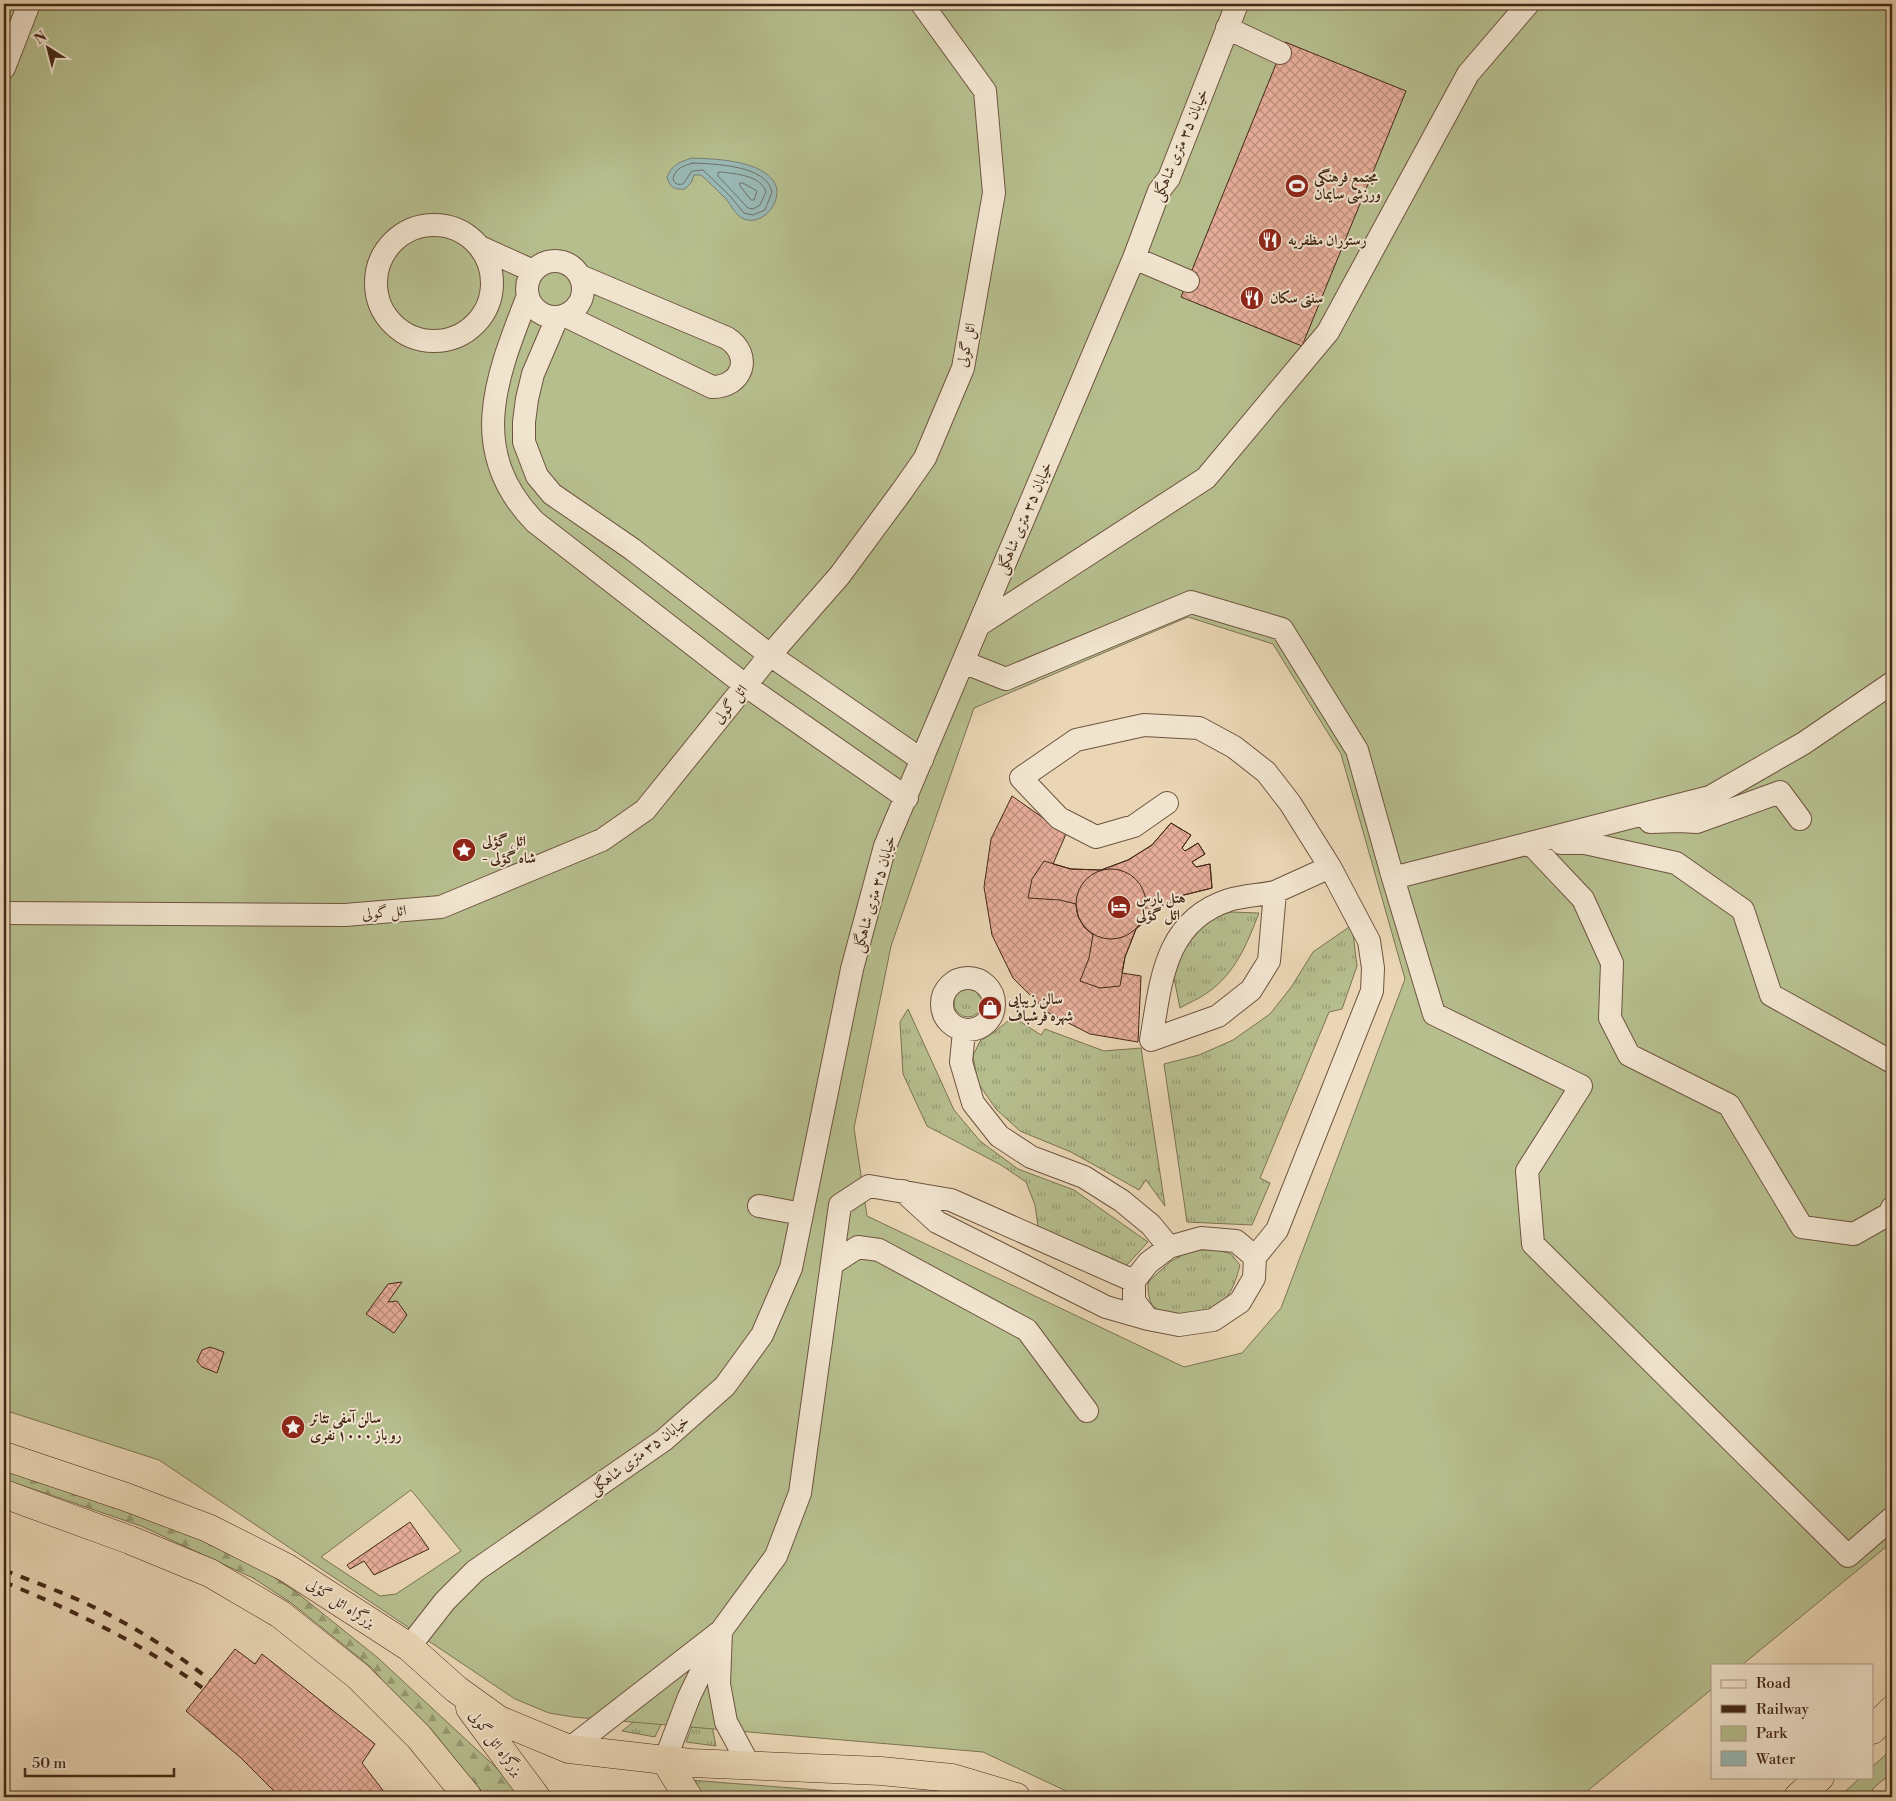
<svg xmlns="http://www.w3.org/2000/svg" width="1896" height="1801" font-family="'Libre Bodoni',Amiri,serif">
<defs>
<pattern id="grass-tufts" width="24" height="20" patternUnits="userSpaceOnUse" patternTransform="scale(1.25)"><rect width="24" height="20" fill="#b6be8e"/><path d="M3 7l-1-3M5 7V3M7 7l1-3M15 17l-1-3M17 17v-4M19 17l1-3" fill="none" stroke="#969a73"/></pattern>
<pattern id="forest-firs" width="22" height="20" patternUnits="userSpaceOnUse" patternTransform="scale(1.25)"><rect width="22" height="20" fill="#b6be8e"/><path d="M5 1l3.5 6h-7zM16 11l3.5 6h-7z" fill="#969a73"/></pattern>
<pattern id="building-cross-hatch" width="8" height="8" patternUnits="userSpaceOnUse" patternTransform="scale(1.25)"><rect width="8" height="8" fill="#e7ae9a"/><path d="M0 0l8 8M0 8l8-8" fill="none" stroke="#bd8e7d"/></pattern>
</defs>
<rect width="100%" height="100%" fill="#ead6b5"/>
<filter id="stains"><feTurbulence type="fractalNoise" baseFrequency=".004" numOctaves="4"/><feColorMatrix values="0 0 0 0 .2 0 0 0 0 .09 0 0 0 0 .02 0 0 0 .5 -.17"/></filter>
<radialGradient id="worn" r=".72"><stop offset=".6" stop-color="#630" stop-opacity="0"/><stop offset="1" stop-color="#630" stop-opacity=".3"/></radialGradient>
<path fill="url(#grass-tufts)" stroke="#7d7352" d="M 1231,912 L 1259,913 C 1247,944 1235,974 1207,993 C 1199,999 1188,1003 1180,1008 L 1174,978 L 1179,954 L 1192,934 L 1212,917 Z
M 1352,925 L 1357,966 L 1342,1009 L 1329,1012 L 1260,1178 L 1270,1183 L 1252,1225 L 1187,1222 L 1164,1064 L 1199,1055 L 1233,1040 L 1270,1014 L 1292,986 L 1313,952 Z
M954 1003a14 14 0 1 1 28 0a14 14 0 1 1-28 0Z
M 908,1009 L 954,1110 L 980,1141 L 1018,1169 L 1074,1190 L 1148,1242 L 1124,1268 L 1038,1226 L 1035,1205 L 1026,1182 L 1001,1165 L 927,1126 L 903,1074 L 900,1022 Z
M 1013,1017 L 1041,1035 L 1045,1029 L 1104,1051 L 1141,1048 L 1165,1206 L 1146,1180 L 1139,1190 L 1071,1152 L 1020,1131 L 996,1109 L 978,1083 L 973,1056 L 980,1041 L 993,1033 Z
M 1216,1249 L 1231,1254 L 1240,1265 C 1236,1282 1229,1300 1214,1310 C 1201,1319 1166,1318 1154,1307 C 1148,1301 1148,1290 1148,1282 L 1170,1262 L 1189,1251 Z
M 680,1685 L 655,1737 L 622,1731 Z
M 705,1692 L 716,1746 L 686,1742 Z
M 689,1780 L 857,1793 L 887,1797 L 703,1797 Z"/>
<path fill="url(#forest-firs)" stroke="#7d7352" d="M 4,1466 L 198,1538 L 260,1568 L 296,1592 L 378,1658 L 515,1785 L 522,1797 L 481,1797 L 372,1668 L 290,1602 L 253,1578 L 141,1526 L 4,1479 Z"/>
<path fill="#b6be8e" stroke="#7d7352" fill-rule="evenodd" d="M 4,4 L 1892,4 L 1892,1542 L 1742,1665 L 1712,1665 L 1712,1689 L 1580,1797 L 1079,1797 L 983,1752 L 573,1717 L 549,1713 L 515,1699 L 159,1460 L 4,1410 ZM 1188,617 L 1273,644 L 1341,754 L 1405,979 L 1281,1308 L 1242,1353 L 1184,1367 L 867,1216 L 854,1128 L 891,946 L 974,708 ZM 411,1490 L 461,1551 L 396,1594 L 380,1596 L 321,1557 Z
M 1892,1749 L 1892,1797 L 1839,1797 L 1861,1777 L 1872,1777 L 1872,1767 Z"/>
<path fill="#99b8b4" stroke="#777e75" d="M 692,158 C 716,159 755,160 772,179 C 787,196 765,227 744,219 C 736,216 731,205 726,199 C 718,191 710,183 701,175 L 694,175 L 691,183 L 685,189 C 675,190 670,188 667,177 C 672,165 679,162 692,158 Z"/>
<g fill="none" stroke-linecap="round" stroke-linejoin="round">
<path stroke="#6e7066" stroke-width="1" d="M 693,163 C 714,164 767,165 772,192 L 765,210 L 753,215 L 744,213 L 730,196 L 703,170 L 692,171 L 683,184 C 677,185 674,184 673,178 C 676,168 683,166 693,163 Z
M 721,172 C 735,174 761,175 766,192 L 760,205 L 753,209 L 748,208 L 718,176 L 718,173 Z
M 740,183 L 743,183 L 757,191 L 754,200 L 751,200 L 740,186 Z"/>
</g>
<path fill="url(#building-cross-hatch)" stroke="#442817" d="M 1285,42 L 1406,91 L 1302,346 L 1181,297 Z
M 1012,796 L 1066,834 L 1053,864 L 1071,869 L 1101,870 L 1128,860 L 1152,845 L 1171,823 L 1191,835 L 1182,848 L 1185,851 L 1198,843 L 1205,854 L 1192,862 L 1196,867 L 1210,864 L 1212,888 L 1184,895 L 1158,909 L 1136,929 L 1125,957 L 1122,973 L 1141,976 L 1138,1042 L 1090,1034 L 1047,1012 L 1013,978 L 992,935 L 984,887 L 991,839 Z
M 1171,823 L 1191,835 L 1182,848 L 1185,851 L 1198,843 L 1205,854 L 1192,862 L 1196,867 L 1210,864 L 1212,888 L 1184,895 L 1158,909 L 1136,929 L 1125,957 L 1120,986 L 1100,988 L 1080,981 L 1089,958 L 1093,935 L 1084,927 L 1078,916 L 1076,904 L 1060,900 L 1028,898 L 1032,879 L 1044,861 L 1071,869 L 1101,870 L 1128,860 L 1152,845 Z
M1076 904a35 35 0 1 1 70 0a35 35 0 1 1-70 0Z
M 402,1282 L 388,1302 L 397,1301 L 407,1315 L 394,1333 L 366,1314 L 388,1284 Z
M 210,1347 L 224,1352 L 217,1373 L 202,1367 L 197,1361 L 202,1350 Z
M 410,1522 L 429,1549 L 374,1575 L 364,1561 L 350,1569 L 347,1565 Z
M 235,1649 L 255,1664 L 262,1654 L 375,1744 L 362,1763 L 388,1797 L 280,1797 L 241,1758 L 186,1711 Z"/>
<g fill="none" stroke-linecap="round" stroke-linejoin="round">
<g stroke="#6e543e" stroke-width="24">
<path id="minor" d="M 1227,28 L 1280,53
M 4,68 L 29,4
M376 283a58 58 0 1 1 116 0a58 58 0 1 1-116 0Z
M 480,247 L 533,271
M 1134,258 L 1188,281
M527 289a28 28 0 1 1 56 0a28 28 0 1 1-56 0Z
M 527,298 C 496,378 466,451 535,522 L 745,685 L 907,798
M 566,316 L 712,387 C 743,387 753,355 727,338 L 580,276
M 557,318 L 533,374 L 527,399 L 524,422 L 524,442 L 537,476 L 552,494 L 632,549 L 770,655 L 922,760
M 979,625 L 1206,478 L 1328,332 L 1468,74 L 1528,4
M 963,662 L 1006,679 L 1191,602 L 1282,629 L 1357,750 L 1393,878 L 1434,1014 L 1581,1086 L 1527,1171 L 1533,1244 L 1848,1556 L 1892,1518
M 1167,803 L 1134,826 L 1096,837 L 1059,818 L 1021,778 L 1076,740 L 1144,725 L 1199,728 L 1234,747 L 1266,772 L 1290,803 L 1330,867 L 1369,941 L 1373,968 L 1372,991 L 1277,1230 L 1255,1257
M 1650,822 L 1680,821 L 1697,822 L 1780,792 L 1800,819
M 1530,843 L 1583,899 L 1612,963 L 1610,1018 L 1629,1055 L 1729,1105 L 1802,1227 L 1854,1234 L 1889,1214 L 1892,1208
M 1561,843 L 1585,843 L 1676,863 L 1743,910 L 1771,995 L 1892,1062
M 1393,878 L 1710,797 L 1804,743 L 1892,683
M 1275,892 L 1269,961 L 1251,990 L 1218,1016 L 1151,1040 C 1161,982 1164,921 1229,900 C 1243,896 1260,895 1275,892 Z
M 1275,892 L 1330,867
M 4,913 L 345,915 L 441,907 L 602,840 L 645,810 L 770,655 L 840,575 L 902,491 L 925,458 L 963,368 L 994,193 L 985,91 L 922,4
M942 1004a26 26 0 1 1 52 0a26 26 0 1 1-52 0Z
M 964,1031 L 961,1062 L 973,1103 L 999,1136 L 1031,1157 L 1084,1177 L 1122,1201 L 1151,1225 L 1169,1247
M 903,1191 L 937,1222 L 1106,1307 L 1148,1319
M 759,1206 L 802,1214
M 1201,1238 L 1236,1241 L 1255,1257 L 1254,1278 L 1240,1302 L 1213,1320 L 1179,1325 L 1148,1319 L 1134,1301 L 1134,1281 L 1148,1263 L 1169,1247 Z
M 832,1264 L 858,1247 L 879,1250 L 1027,1330 L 1087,1411
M 409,1647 L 445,1601 L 475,1571 L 664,1440 L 725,1386 L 762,1335 L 791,1268 L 852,969 L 885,846 L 1134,258 L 1159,191 L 1169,178 L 1237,4
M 569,1749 L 721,1631 L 719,1684 L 726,1722 L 749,1765
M 665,1760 L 689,1697 L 721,1631 L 776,1556 L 800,1493 L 840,1205 L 869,1186 L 951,1200 L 1134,1281"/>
</g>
<g stroke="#442817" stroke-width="29">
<path id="highway" d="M 4,1456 L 126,1497 L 208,1528 L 287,1568 L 409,1647 L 456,1689 L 499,1720 L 569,1749 L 691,1763 L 881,1771 L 952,1778 L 1016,1797
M 4,1494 L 130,1540 L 210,1573 L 280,1614 L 358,1676 L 419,1737 L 468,1797
M 470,1708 L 536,1797
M 1872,1730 L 1892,1710
M 665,1760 L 688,1797
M 1798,1797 L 1820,1777
M 1885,1797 L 1892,1791"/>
</g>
<use href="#minor" stroke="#f1e4cf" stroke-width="22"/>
<use href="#highway" stroke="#ead6b5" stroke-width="28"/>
<path stroke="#442817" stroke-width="4" stroke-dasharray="9 9" stroke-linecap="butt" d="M 4,1570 C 42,1585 81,1599 117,1619 C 149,1636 181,1657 210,1680
M 4,1582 C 74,1611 142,1643 204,1689"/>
</g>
<defs>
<g id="stadium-disc" transform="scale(1.25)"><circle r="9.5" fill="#8f2418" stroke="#f1e4cf"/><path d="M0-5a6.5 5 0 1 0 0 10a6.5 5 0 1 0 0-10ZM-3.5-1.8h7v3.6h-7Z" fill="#fff"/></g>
<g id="restaurant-disc" transform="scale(1.25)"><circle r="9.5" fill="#8f2418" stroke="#f1e4cf"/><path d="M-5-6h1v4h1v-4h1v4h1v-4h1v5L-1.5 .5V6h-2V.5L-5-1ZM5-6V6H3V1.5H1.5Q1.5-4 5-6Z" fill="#fff"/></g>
<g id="sight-disc" transform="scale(1.25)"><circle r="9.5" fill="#8f2418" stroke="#f1e4cf"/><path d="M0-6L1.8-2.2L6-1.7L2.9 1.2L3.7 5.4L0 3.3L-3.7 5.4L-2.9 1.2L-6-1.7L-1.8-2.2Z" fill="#fff"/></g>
<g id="hotel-disc" transform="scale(1.25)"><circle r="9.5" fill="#8f2418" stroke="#f1e4cf"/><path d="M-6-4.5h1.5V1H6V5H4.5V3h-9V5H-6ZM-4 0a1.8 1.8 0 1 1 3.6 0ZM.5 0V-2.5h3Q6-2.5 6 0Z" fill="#fff"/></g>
<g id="shop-disc" transform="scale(1.25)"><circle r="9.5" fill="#8f2418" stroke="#f1e4cf"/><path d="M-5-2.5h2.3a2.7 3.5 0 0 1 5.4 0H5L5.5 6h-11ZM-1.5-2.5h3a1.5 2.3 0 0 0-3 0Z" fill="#fff"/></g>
</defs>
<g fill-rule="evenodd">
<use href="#stadium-disc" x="1297" y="186"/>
<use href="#restaurant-disc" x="1270" y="240"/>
<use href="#restaurant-disc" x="1252" y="298"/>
<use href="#sight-disc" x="464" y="850"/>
<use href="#hotel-disc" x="1119" y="907"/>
<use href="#shop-disc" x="990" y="1008"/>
<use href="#sight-disc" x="293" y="1427"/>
</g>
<g text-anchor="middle" stroke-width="4" stroke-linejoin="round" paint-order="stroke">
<g font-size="15" fill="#442817" stroke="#f1e4cf">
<text transform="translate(1180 145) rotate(-67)" y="5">خیابان ۳۵ متری شاهگلی</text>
<text transform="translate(966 345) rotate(-78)" y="5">ائل گولی</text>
<text transform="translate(1024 518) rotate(-67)" y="5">خیابان ۳۵ متری شاهگلی</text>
<text transform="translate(730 704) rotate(-51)" y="5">ائل گولی</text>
<text transform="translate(874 894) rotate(-74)" y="5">خیابان ۳۵ متری شاهگلی</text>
<text transform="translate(384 912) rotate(-5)" y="5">ائل گولی</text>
<text transform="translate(639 1455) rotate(-37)" y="5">خیابان ۳۵ متری شاهگلی</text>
<text transform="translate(341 1603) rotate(33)" y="5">بزرگراه ائل گؤلی</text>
<text transform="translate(496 1743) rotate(53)" y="5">بزرگراه ائل گولی</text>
</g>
<g font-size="15" font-weight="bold" fill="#442817" stroke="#f1e4cf" text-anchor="start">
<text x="1314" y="182">مجتمع فرهنگی<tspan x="1314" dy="17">ورزشی سایمان</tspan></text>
<text x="1288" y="245">رستوران مظفریه</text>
<text x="1270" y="303">سنتی سکان</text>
<text x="482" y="846">ائل گؤلی<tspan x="482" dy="17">- شاه گؤلی</tspan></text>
<text x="1136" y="903">هتل پارس<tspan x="1136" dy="17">ائل گؤلی</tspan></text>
<text x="1008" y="1004">سالن زیبایی<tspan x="1008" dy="17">شهره فرشباف</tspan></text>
<text x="310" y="1423">سالن آمفی تئاتر<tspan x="310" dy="17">رو باز ۱۰۰۰ نفری</tspan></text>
</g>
</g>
<rect width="1896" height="1801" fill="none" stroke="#ead6b5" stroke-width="20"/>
<rect x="5" y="5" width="1886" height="1791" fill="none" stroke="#442817" stroke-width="2.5"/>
<rect x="10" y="10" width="1876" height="1781" fill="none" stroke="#442817"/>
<rect x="1711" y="1664" width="162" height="115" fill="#f1e4cf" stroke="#ac9985"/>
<rect x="1721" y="1680" width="25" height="8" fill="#f1e4cf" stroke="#ac9985"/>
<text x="1756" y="1688" font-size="15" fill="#442817">Road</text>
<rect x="1721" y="1705" width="25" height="8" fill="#442817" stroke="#ac9985"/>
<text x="1756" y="1714" font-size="15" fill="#442817">Railway</text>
<rect x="1721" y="1726" width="25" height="15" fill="#b6be8e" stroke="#ac9985"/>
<text x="1756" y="1738" font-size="15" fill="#442817">Park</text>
<rect x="1721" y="1751" width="25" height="15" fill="#99b8b4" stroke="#ac9985"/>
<text x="1756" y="1764" font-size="15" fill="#442817">Water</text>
<g transform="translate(48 48) rotate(324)" stroke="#f1e4cf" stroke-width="4" paint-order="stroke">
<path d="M0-4L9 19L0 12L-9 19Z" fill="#442817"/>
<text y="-8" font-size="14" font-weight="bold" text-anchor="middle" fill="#442817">N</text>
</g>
<path d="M25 1768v8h149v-8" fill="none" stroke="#442817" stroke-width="2.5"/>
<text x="32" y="1768" font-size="15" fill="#442817" stroke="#f1e4cf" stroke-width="4" paint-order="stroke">50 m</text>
<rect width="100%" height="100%" filter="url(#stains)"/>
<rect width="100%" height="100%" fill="url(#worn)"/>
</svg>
